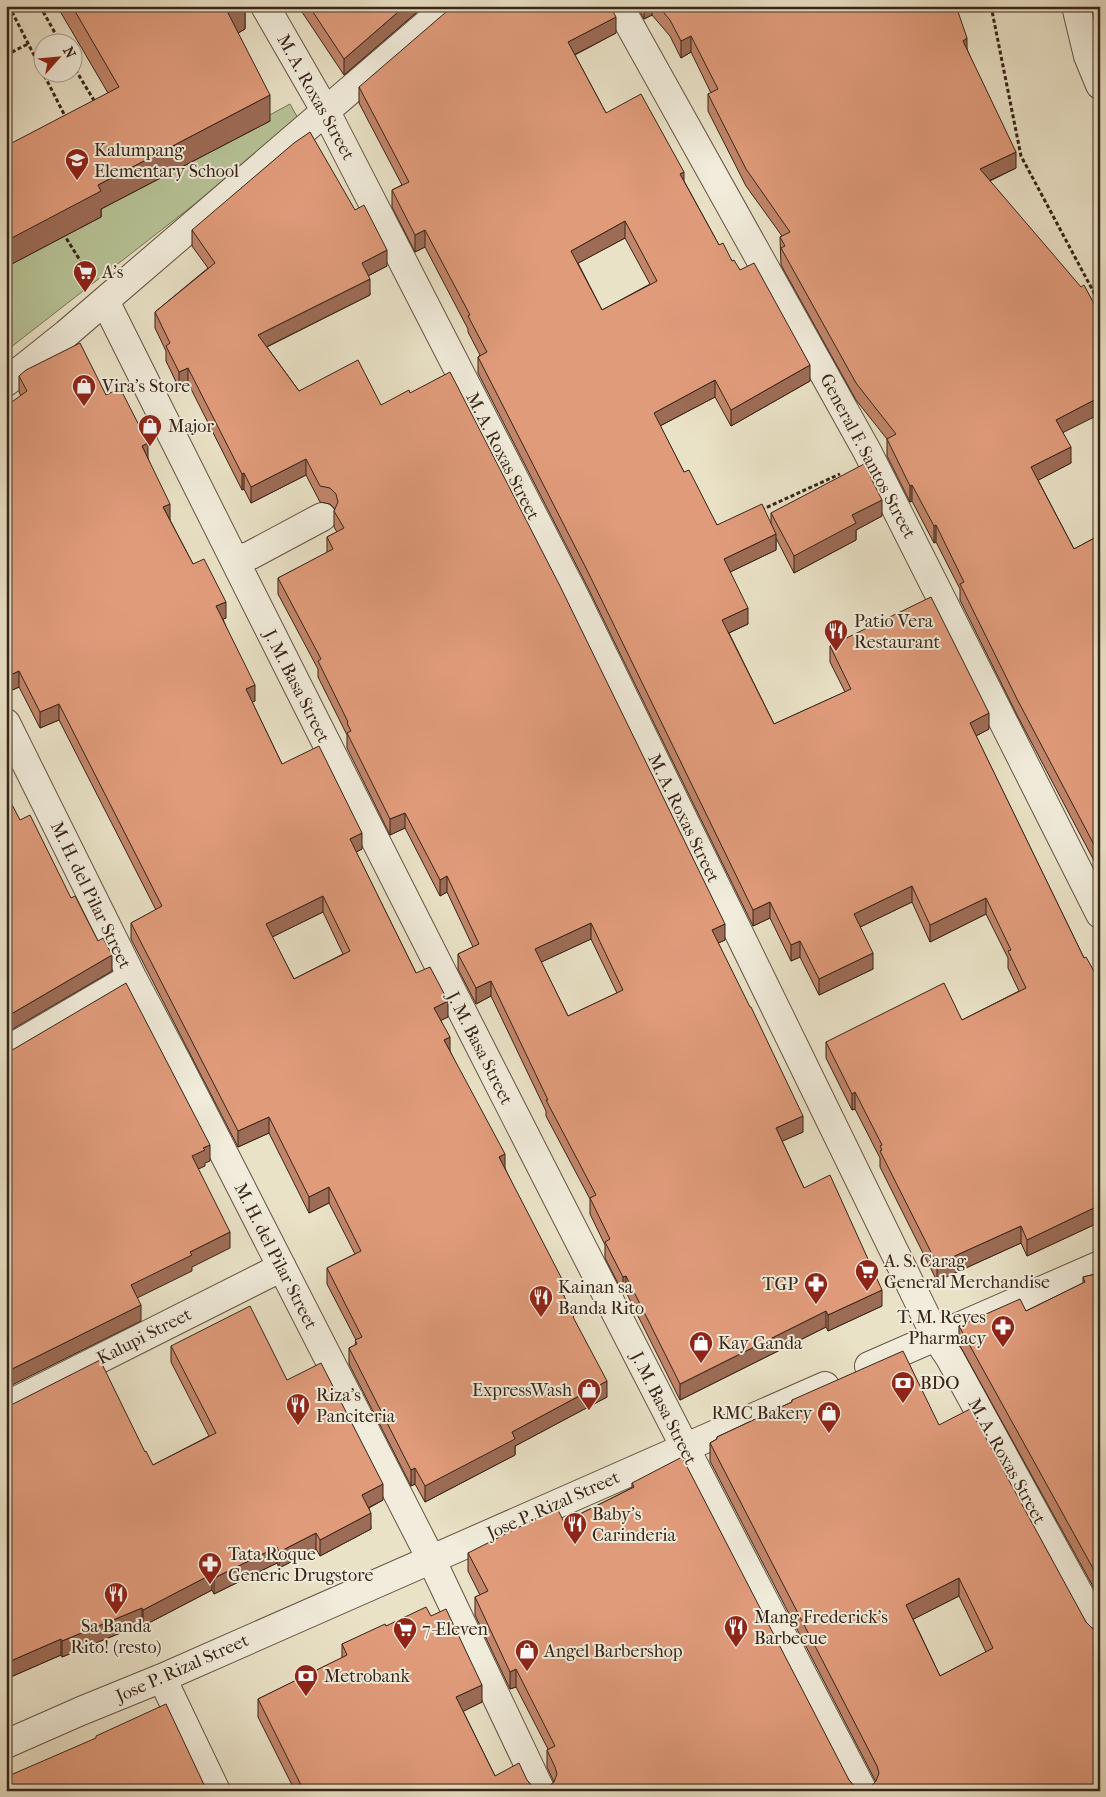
<svg xmlns="http://www.w3.org/2000/svg" width="1106" height="1797" font-family="'IM FELL French Canon',serif">
<rect width="100%" height="100%" fill="#eae2c7"/>
<filter id="stains"><feTurbulence type="fractalNoise" baseFrequency=".004" numOctaves="4"/><feColorMatrix values="0 0 0 0 .2 0 0 0 0 .09 0 0 0 0 .02 0 0 0 .5 -.17"/></filter>
<radialGradient id="worn" r=".72"><stop offset=".6" stop-color="#630" stop-opacity="0"/><stop offset="1" stop-color="#630" stop-opacity=".3"/></radialGradient>
<path fill="#b7c396" stroke="#787457" d="M 290,104 L 300,122 L 6,351 L 6,257 Z"/>
<g fill="none" stroke-linecap="round" stroke-linejoin="round">
<g stroke="#645444" stroke-width="30">
<path id="minor" d="M 265,6 L 326,112 L 574,595 L 936,1337 L 950,1358 L 1100,1632
M 619,6 L 867,451 L 1100,914
M 1076,6 L 1088,56 L 1100,85
M 105,301 C 353,799 605,1296 863,1791
M 6,382 L 66,334 L 448,6
M 235,561 L 251,555 L 322,517
M 6,723 L 132,977 L 177,1062 L 431,1559 L 541,1791
M 6,1051 L 132,977
M 869,1366 L 1100,1265
M 6,1406 L 282,1267
M 162,1678 L 216,1791
M 6,1744 L 81,1711 L 162,1678 L 825,1386"/>
</g>
<path stroke="#382418" stroke-width="3" stroke-dasharray="4 2.5" stroke-linecap="butt" d="M 9,6 L 66,118
M 40,6 L 60,42
M 991,6 L 1021,156 L 1100,304
M 6,55 L 28,44
M 72,64 L 95,102
M 63,233 L 86,270
M 761,510 L 840,474"/>
<use href="#minor" stroke="#f1ecdb" stroke-width="28"/>
</g>
<path fill="#c1856a" stroke="#382418" fill-rule="evenodd" d="M 57,6 L 245,6 L 245,29 L 238,33 L 270,121 L 101,209 L 101,217 L 6,267 L 108,93 Z
M 298,6 L 424,6 L 344,75 Z
M 637,6 L 956,6 L 967,49 L 1016,168 L 990,181 L 1063,432 L 1071,463 L 1038,480 L 1074,549 L 1100,535 L 1100,872 L 1017,715 L 960,600 L 960,589 L 936,542 L 934,543 L 912,501 L 910,502 L 887,456 L 887,439 L 856,400 L 781,265 L 780,237 L 782,236 L 746,186 L 708,111 L 708,94 L 711,93 L 691,52 L 681,58 L 670,36 L 652,15 L 644,19 Z
M 616,33 L 575,55 L 606,113 L 684,181 L 719,245 L 740,270 L 810,381 L 731,426 L 715,397 L 660,426 L 684,472 L 717,525 L 771,524 L 771,513 L 882,516 L 856,530 L 856,540 L 794,573 L 776,538 L 776,550 L 730,572 L 748,624 L 729,633 L 774,724 L 845,692 L 830,662 L 830,646 L 989,729 L 976,736 L 1084,958 L 1100,982 L 1100,1222 L 1027,1256 L 1021,1243 L 937,1281 L 880,1167 L 880,1158 L 855,1109 L 852,1110 L 826,1058 L 826,1042 L 962,1020 L 1019,991 L 1008,968 L 1008,958 L 986,914 L 930,942 L 912,902 L 860,927 L 873,969 L 819,995 L 800,957 L 791,961 L 770,918 L 753,926 L 588,588 L 478,373 L 478,357 L 480,355 L 468,332 L 468,329 L 425,247 L 415,252 L 392,207 L 392,190 L 402,185 L 359,103 L 359,87 ZM 625,238 L 650,284 L 602,310 L 578,263 Z
M 192,230 L 387,266 L 368,276 L 370,295 L 267,347 L 299,391 L 381,405 L 725,940 L 718,943 L 803,1132 L 782,1141 L 804,1188 L 882,1306 L 828,1331 L 826,1327 L 680,1400 L 626,1292 L 623,1293 L 605,1258 L 605,1245 L 590,1214 L 590,1199 L 546,1116 L 546,1111 L 491,996 L 476,1004 L 458,969 L 458,954 L 473,947 L 447,892 L 440,896 L 405,828 L 390,835 L 347,748 L 347,735 L 318,677 L 318,669 L 278,594 L 278,578 L 327,553 L 327,537 L 337,532 L 334,527 L 334,511 L 335,509 L 330,504 L 320,502 L 306,475 L 251,503 L 244,489 L 242,490 L 188,383 L 179,388 L 166,361 L 166,351 L 155,328 L 155,312 L 208,268 L 192,246 ZM 591,939 L 617,993 L 568,1016 L 541,962 Z
M 19,376 L 106,395 L 148,458 L 170,520 L 193,564 L 226,618 L 223,619 L 255,701 L 252,702 L 282,764 L 362,849 L 356,852 L 416,973 L 448,1017 L 441,1020 L 450,1051 L 505,1168 L 564,1297 L 607,1397 L 515,1446 L 515,1455 L 425,1502 L 415,1484 L 411,1486 L 349,1364 L 349,1348 L 355,1345 L 356,1340 L 327,1284 L 327,1268 L 355,1254 L 329,1203 L 309,1213 L 269,1133 L 238,1147 L 131,939 L 131,923 L 156,910 L 59,720 L 40,728 L 19,687 L 6,693 L 21,396 L 19,392 ZM 323,912 L 343,954 L 294,979 L 272,937 Z
M 1100,1273 L 1100,1599 L 959,1344 L 959,1326 L 1026,1311 L 1083,1283 L 1083,1277 Z
M 171,1346 L 287,1380 L 383,1500 L 369,1508 L 371,1529 L 320,1556 L 316,1549 L 279,1568 L 277,1563 L 214,1594 L 212,1590 L 143,1626 L 142,1624 L 62,1657 L 61,1655 L 6,1679 L 6,1405 L 145,1452 L 153,1465 L 209,1436 L 171,1362 Z
M 792,1400 L 939,1425 L 1086,1622 L 1092,1628 L 1100,1791 L 295,1791 L 258,1717 L 258,1699 L 342,1658 L 342,1644 L 386,1626 L 431,1616 L 482,1702 L 463,1711 L 495,1776 L 527,1780 L 532,1786 L 539,1789 L 548,1787 L 554,1782 L 547,1767 L 547,1750 L 548,1749 L 516,1687 L 510,1689 L 475,1615 L 475,1597 L 480,1595 L 468,1571 L 468,1553 L 564,1522 L 632,1488 L 632,1483 L 849,1780 L 855,1787 L 862,1789 L 870,1787 L 876,1782 L 710,1461 L 710,1443 L 717,1439 L 717,1437 L 792,1402 ZM 959,1596 L 986,1652 L 940,1676 L 913,1619 Z"/>
<path fill="#9d6c56" stroke="#382418" d="M 240,6 L 245,6 L 245,29 L 228,39 L 228,13 Z
M 405,6 L 424,6 L 344,75 L 344,59 Z
M 644,6 L 652,6 L 652,15 L 644,19 Z
M 616,17 L 616,33 L 568,58 L 568,42 Z
M 691,36 L 691,52 L 681,58 L 681,41 Z
M 967,38 L 967,54 L 963,41 Z
M 270,95 L 270,121 L 101,209 L 101,217 L 6,267 L 6,241 L 98,185 Z
M 1016,152 L 1016,168 L 980,185 L 980,169 Z
M 684,172 L 684,188 L 680,174 Z
M 625,221 L 625,238 L 571,267 L 571,251 Z
M 425,230 L 425,247 L 415,252 L 415,235 Z
M 387,250 L 387,266 L 362,279 L 362,263 Z
M 370,279 L 370,295 L 258,351 L 258,335 Z
M 810,365 L 810,381 L 731,426 L 731,410 Z
M 188,368 L 188,383 L 179,388 L 179,372 Z
M 715,380 L 715,397 L 654,429 L 654,413 Z
M 1100,397 L 1100,414 L 1056,436 L 1056,420 Z
M 148,443 L 148,459 L 142,446 Z
M 1071,447 L 1071,463 L 1031,484 L 1031,467 Z
M 306,459 L 306,475 L 251,503 L 251,487 Z
M 244,473 L 244,489 L 242,490 L 242,474 Z
M 912,485 L 912,501 L 910,502 L 910,486 Z
M 882,500 L 882,516 L 856,530 L 856,540 L 794,573 L 794,556 L 852,515 Z
M 170,504 L 170,520 L 163,507 Z
M 936,525 L 936,542 L 934,543 L 934,526 Z
M 776,534 L 776,550 L 724,575 L 724,559 Z
M 226,602 L 226,618 L 216,622 L 216,606 Z
M 748,608 L 748,624 L 722,636 L 722,620 Z
M 19,671 L 19,687 L 6,693 L 6,677 Z
M 255,685 L 255,701 L 246,705 L 246,689 Z
M 59,704 L 59,720 L 40,728 L 40,712 Z
M 989,713 L 989,729 L 970,739 L 970,723 Z
M 405,813 L 405,828 L 390,835 L 390,819 Z
M 362,833 L 362,849 L 350,855 L 350,839 Z
M 447,876 L 447,892 L 440,896 L 440,880 Z
M 912,886 L 912,902 L 854,930 L 854,914 Z
M 323,896 L 323,912 L 266,940 L 266,924 Z
M 986,898 L 986,914 L 930,942 L 930,925 Z
M 770,902 L 770,918 L 753,926 L 753,910 Z
M 591,923 L 591,939 L 535,965 L 535,949 Z
M 725,924 L 725,940 L 712,946 L 712,930 Z
M 800,941 L 800,957 L 791,961 L 791,945 Z
M 873,953 L 873,969 L 819,995 L 819,979 Z
M 112,955 L 112,971 L 6,1033 L 6,1017 Z
M 491,981 L 491,996 L 476,1004 L 476,988 Z
M 448,1001 L 448,1017 L 434,1024 L 434,1008 Z
M 450,1037 L 450,1053 L 444,1040 Z
M 855,1092 L 855,1109 L 852,1110 L 852,1094 Z
M 803,1116 L 803,1132 L 776,1144 L 776,1128 Z
M 269,1117 L 269,1133 L 238,1147 L 238,1131 Z
M 210,1145 L 210,1161 L 205,1163 L 205,1166 L 192,1172 L 192,1156 L 203,1148 Z
M 505,1154 L 505,1170 L 499,1157 Z
M 329,1187 L 329,1203 L 309,1213 L 309,1197 Z
M 1100,1205 L 1100,1222 L 1027,1256 L 1027,1240 Z
M 1021,1226 L 1021,1243 L 937,1281 L 937,1264 Z
M 230,1232 L 230,1248 L 192,1267 L 192,1271 L 131,1301 L 131,1285 L 190,1252 Z
M 626,1276 L 626,1292 L 623,1293 L 623,1277 Z
M 564,1283 L 564,1299 L 559,1286 Z
M 882,1290 L 882,1306 L 828,1331 L 828,1315 Z
M 141,1305 L 141,1321 L 6,1388 L 6,1372 Z
M 826,1311 L 826,1327 L 680,1400 L 680,1384 Z
M 607,1381 L 607,1397 L 515,1446 L 515,1455 L 425,1502 L 425,1486 L 512,1432 Z
M 415,1468 L 415,1484 L 411,1486 L 411,1470 Z
M 383,1484 L 383,1500 L 362,1511 L 362,1495 Z
M 371,1513 L 371,1529 L 320,1556 L 320,1540 Z
M 316,1533 L 316,1549 L 279,1568 L 279,1552 Z
M 277,1547 L 277,1563 L 214,1594 L 214,1578 Z
M 212,1574 L 212,1590 L 143,1626 L 143,1610 Z
M 959,1578 L 959,1596 L 906,1623 L 906,1605 Z
M 142,1608 L 142,1624 L 62,1657 L 62,1641 Z
M 61,1639 L 61,1655 L 6,1679 L 6,1663 Z
M 516,1669 L 516,1687 L 510,1689 L 510,1672 Z
M 482,1685 L 482,1702 L 456,1715 L 456,1697 Z"/>
<path fill="#e09b7b" stroke="#382418" fill-rule="evenodd" d="M 72,6 L 240,6 L 228,13 L 270,95 L 98,185 L 101,191 L 6,241 L 6,146 L 119,87 Z
M 309,6 L 405,6 L 344,59 Z
M 453,6 L 610,6 L 616,17 L 568,42 L 606,113 L 641,94 L 684,172 L 680,174 L 719,245 L 723,243 L 732,261 L 734,260 L 740,270 L 754,263 L 810,365 L 731,410 L 715,380 L 654,413 L 684,472 L 689,470 L 717,525 L 762,504 L 776,534 L 724,559 L 748,608 L 722,620 L 774,724 L 851,689 L 830,646 L 931,597 L 989,713 L 970,723 L 1084,958 L 1086,957 L 1100,982 L 1100,1205 L 1027,1240 L 1021,1226 L 937,1264 L 880,1151 L 882,1150 L 880,1146 L 882,1145 L 855,1092 L 852,1094 L 826,1042 L 944,983 L 962,1020 L 1026,988 L 1008,951 L 1011,950 L 986,898 L 930,925 L 912,886 L 854,914 L 873,953 L 819,979 L 800,941 L 791,945 L 770,902 L 753,910 L 588,572 L 478,357 L 487,352 L 468,316 L 470,315 L 425,230 L 415,235 L 392,190 L 409,182 L 359,87 ZM 625,221 L 657,281 L 602,310 L 571,251 Z
M 658,6 L 956,6 L 967,38 L 963,41 L 1016,152 L 980,169 L 1081,287 L 1084,285 L 1100,315 L 1100,397 L 1056,420 L 1071,447 L 1031,467 L 1074,549 L 1100,535 L 1100,856 L 1017,699 L 960,584 L 964,582 L 936,525 L 934,526 L 912,485 L 910,486 L 887,439 L 896,434 L 856,383 L 781,248 L 785,246 L 780,237 L 790,232 L 746,169 L 708,94 L 718,89 L 691,36 L 681,41 L 670,20 Z
M 310,132 L 355,210 L 364,205 L 387,250 L 362,263 L 370,279 L 258,335 L 299,391 L 358,360 L 381,405 L 409,390 L 410,393 L 450,372 L 560,586 L 725,924 L 712,930 L 750,1007 L 751,1007 L 803,1116 L 776,1128 L 804,1188 L 830,1175 L 882,1290 L 828,1315 L 826,1311 L 680,1384 L 626,1276 L 623,1277 L 605,1242 L 610,1239 L 590,1198 L 596,1195 L 546,1100 L 548,1100 L 491,981 L 476,988 L 458,954 L 479,944 L 447,876 L 440,880 L 405,813 L 390,819 L 347,733 L 351,731 L 347,723 L 348,722 L 318,661 L 321,659 L 278,578 L 333,549 L 327,537 L 344,528 L 334,511 L 338,502 L 336,494 L 330,488 L 320,486 L 306,459 L 251,487 L 244,473 L 242,474 L 188,368 L 179,372 L 166,346 L 170,343 L 155,312 L 215,263 L 192,230 L 294,143 ZM 591,923 L 623,990 L 568,1016 L 535,949 Z
M 80,343 L 106,395 L 120,388 L 148,443 L 142,446 L 170,504 L 163,507 L 193,564 L 204,559 L 226,602 L 216,606 L 255,685 L 246,689 L 282,764 L 319,746 L 362,833 L 350,839 L 416,973 L 430,967 L 448,1001 L 434,1008 L 450,1037 L 444,1040 L 505,1154 L 499,1157 L 564,1283 L 559,1286 L 574,1316 L 573,1317 L 607,1381 L 512,1432 L 515,1439 L 425,1486 L 415,1468 L 411,1470 L 349,1348 L 357,1344 L 355,1340 L 362,1337 L 327,1268 L 361,1251 L 329,1187 L 309,1197 L 269,1117 L 238,1131 L 131,923 L 162,906 L 59,704 L 40,712 L 19,671 L 6,677 L 6,406 L 27,391 L 19,376 L 26,370 ZM 323,896 L 350,951 L 294,979 L 266,924 Z
M 864,464 L 882,500 L 852,515 L 856,523 L 794,556 L 771,513 Z
M 6,793 L 20,820 L 30,815 L 71,898 L 75,896 L 98,941 L 103,938 L 112,955 L 6,1017 Z
M 126,983 L 210,1145 L 203,1148 L 205,1150 L 192,1156 L 230,1232 L 190,1252 L 192,1255 L 131,1285 L 141,1305 L 6,1372 L 6,1051 L 14,1049 Z
M 1100,1273 L 1100,1581 L 959,1326 L 1020,1299 L 1026,1311 L 1085,1282 L 1083,1277 Z
M 250,1306 L 287,1380 L 321,1363 L 383,1484 L 362,1495 L 371,1513 L 320,1540 L 316,1533 L 279,1552 L 277,1547 L 214,1578 L 212,1574 L 143,1610 L 142,1608 L 62,1641 L 61,1639 L 6,1663 L 6,1405 L 13,1404 L 100,1360 L 145,1452 L 146,1451 L 153,1465 L 216,1433 L 171,1346 Z
M 903,1351 L 939,1425 L 970,1409 L 1086,1622 L 1092,1628 L 1100,1630 L 1100,1791 L 304,1791 L 258,1699 L 347,1655 L 342,1644 L 385,1624 L 386,1626 L 426,1607 L 431,1616 L 446,1609 L 482,1685 L 456,1697 L 495,1776 L 519,1763 L 527,1780 L 532,1786 L 539,1789 L 548,1787 L 554,1782 L 557,1774 L 555,1767 L 547,1750 L 555,1746 L 516,1669 L 510,1672 L 475,1597 L 488,1591 L 468,1553 L 557,1508 L 564,1522 L 634,1487 L 632,1483 L 682,1457 L 849,1780 L 855,1787 L 862,1789 L 870,1787 L 876,1781 L 879,1773 L 877,1766 L 710,1443 L 717,1439 L 717,1437 L 792,1402 L 792,1400 ZM 959,1578 L 993,1648 L 940,1676 L 906,1605 Z
M 166,1704 L 207,1791 L 6,1791 L 6,1777 L 96,1738 L 96,1736 Z"/>
<defs>
<g id="school-pin" transform="scale(1.25)"><path d="M0 17L-7.5 6A9.5 9.5 0 1 1 7.5 6Z" fill="#8f2418" stroke="#f1ecdb"/><path d="M0-5L7-2L0 1L-7-2ZM-4 1L0 2.5L4 1V4Q0 6-4 4Z" fill="#fff"/></g>
<g id="supermarket-pin" transform="scale(1.25)"><path d="M0 17L-7.5 6A9.5 9.5 0 1 1 7.5 6Z" fill="#8f2418" stroke="#f1ecdb"/><path d="M-6-5.5h2.5l.6 2H6L4.5 2H-2.5L-4.4-4H-6ZM-1.5 3.2a1.3 1.3 0 1 0 .1 0ZM3 3.2a1.3 1.3 0 1 0 .1 0Z" fill="#fff"/></g>
<g id="shop-pin" transform="scale(1.25)"><path d="M0 17L-7.5 6A9.5 9.5 0 1 1 7.5 6Z" fill="#8f2418" stroke="#f1ecdb"/><path d="M-5-2.5h2.3a2.7 3.5 0 0 1 5.4 0H5L5.5 6h-11ZM-1.5-2.5h3a1.5 2.3 0 0 0-3 0Z" fill="#fff"/></g>
<g id="restaurant-pin" transform="scale(1.25)"><path d="M0 17L-7.5 6A9.5 9.5 0 1 1 7.5 6Z" fill="#8f2418" stroke="#f1ecdb"/><path d="M-5-6h1v4h1v-4h1v4h1v-4h1v5L-1.5 .5V6h-2V.5L-5-1ZM5-6V6H3V1.5H1.5Q1.5-4 5-6Z" fill="#fff"/></g>
<g id="pharmacy-pin" transform="scale(1.25)"><path d="M0 17L-7.5 6A9.5 9.5 0 1 1 7.5 6Z" fill="#8f2418" stroke="#f1ecdb"/><path d="M-2-6h4v4h4v4h-4v4h-4v-4h-4v-4h4Z" fill="#fff"/></g>
<g id="bank-pin" transform="scale(1.25)"><path d="M0 17L-7.5 6A9.5 9.5 0 1 1 7.5 6Z" fill="#8f2418" stroke="#f1ecdb"/><path d="M-6-4H6V4H-6ZM0-2.3a2.3 2.3 0 1 0 0 4.6a2.3 2.3 0 1 0 0-4.6Z" fill="#fff"/></g>
</defs>
<g fill-rule="evenodd">
<use href="#school-pin" x="77" y="160"/>
<use href="#supermarket-pin" x="85" y="272"/>
<use href="#shop-pin" x="84" y="386"/>
<use href="#shop-pin" x="150" y="426"/>
<use href="#restaurant-pin" x="836" y="631"/>
<use href="#supermarket-pin" x="867" y="1271"/>
<use href="#pharmacy-pin" x="816" y="1284"/>
<use href="#restaurant-pin" x="541" y="1297"/>
<use href="#pharmacy-pin" x="1003" y="1327"/>
<use href="#shop-pin" x="701" y="1343"/>
<use href="#bank-pin" x="903" y="1383"/>
<use href="#shop-pin" x="589" y="1390"/>
<use href="#restaurant-pin" x="298" y="1405"/>
<use href="#shop-pin" x="829" y="1413"/>
<use href="#restaurant-pin" x="575" y="1524"/>
<use href="#pharmacy-pin" x="210" y="1564"/>
<use href="#restaurant-pin" x="116" y="1594"/>
<use href="#restaurant-pin" x="736" y="1627"/>
<use href="#supermarket-pin" x="405" y="1629"/>
<use href="#shop-pin" x="527" y="1651"/>
<use href="#bank-pin" x="306" y="1676"/>
</g>
<g text-anchor="middle" stroke-width="4" stroke-linejoin="round" paint-order="stroke">
<g font-size="18" fill="#382418" stroke="#f1ecdb">
<text transform="translate(316 97) rotate(61)" y="6">M. A. Roxas Street</text>
<text transform="translate(503 456) rotate(63)" y="6">M. A. Roxas Street</text>
<text transform="translate(868 456) rotate(62)" y="6">General F. Santos Street</text>
<text transform="translate(297 686) rotate(63)" y="6">J. M. Basa Street</text>
<text transform="translate(684 818) rotate(64)" y="6">M. A. Roxas Street</text>
<text transform="translate(91 895) rotate(64)" y="6">M. H. del Pilar Street</text>
<text transform="translate(480 1048) rotate(63)" y="6">J. M. Basa Street</text>
<text transform="translate(276 1256) rotate(63)" y="6">M. H. del Pilar Street</text>
<text transform="translate(144 1336) rotate(-27)" y="6">Kalupi Street</text>
<text transform="translate(664 1408) rotate(63)" y="6">J. M. Basa Street</text>
<text transform="translate(1007 1461) rotate(61)" y="6">M. A. Roxas Street</text>
<text transform="translate(553 1505) rotate(-24)" y="6">Jose P. Rizal Street</text>
<text transform="translate(182 1668) rotate(-24)" y="6">Jose P. Rizal Street</text>
</g>
<g font-size="18" fill="#382418" stroke="#f1ecdb" text-anchor="start">
<text x="94" y="156">Kalumpang<tspan x="94" dy="21">Elementary School</tspan></text>
<text x="102" y="278">A's</text>
<text x="102" y="392">Vira's Store</text>
<text x="168" y="432">Major</text>
<text x="854" y="627">Patio Vera<tspan x="854" dy="21">Restaurant</tspan></text>
<text x="884" y="1267">A. S. Carag<tspan x="884" dy="21">General Merchandise</tspan></text>
<text x="798" y="1290" text-anchor="end">TGP</text>
<text x="558" y="1293">Kainan sa<tspan x="558" dy="21">Banda Rito</tspan></text>
<text x="986" y="1323" text-anchor="end">T. M. Reyes<tspan x="986" dy="21">Pharmacy</tspan></text>
<text x="718" y="1349">Kay Ganda</text>
<text x="920" y="1389">BDO</text>
<text x="572" y="1396" text-anchor="end">ExpressWash</text>
<text x="316" y="1401">Riza's<tspan x="316" dy="21">Panciteria</tspan></text>
<text x="812" y="1419" text-anchor="end">RMC Bakery</text>
<text x="592" y="1520">Baby's<tspan x="592" dy="21">Carinderia</tspan></text>
<text x="228" y="1560">Tata Roque<tspan x="228" dy="21">Generic Drugstore</tspan></text>
<text x="754" y="1623">Mang Frederick's<tspan x="754" dy="21">Barbecue</tspan></text>
<text x="116" y="1632" text-anchor="middle">Sa Banda<tspan x="116" dy="21">Rito! (resto)</tspan></text>
<text x="422" y="1635">7-Eleven</text>
<text x="544" y="1657">Angel Barbershop</text>
<text x="324" y="1682">Metrobank</text>
</g>
</g>
<rect width="1106" height="1797" fill="none" stroke="#eae2c7" stroke-width="25"/>
<rect x="8" y="8" width="1091" height="1782" fill="none" stroke="#382418" stroke-width="2.5"/>
<rect x="12" y="12" width="1081" height="1772" fill="none" stroke="#382418"/>
<g transform="translate(58 58) rotate(63)"><circle r="24" fill="#f1ecdb" stroke="#a79c8d"/>
<path d="M0-4L9 19L0 12L-9 19Z" fill="#8f2418"/>
<text y="-8" font-size="14" font-weight="bold" text-anchor="middle" fill="#382418">N</text>
</g>
<rect width="100%" height="100%" filter="url(#stains)"/>
<rect width="100%" height="100%" fill="url(#worn)"/>
</svg>
